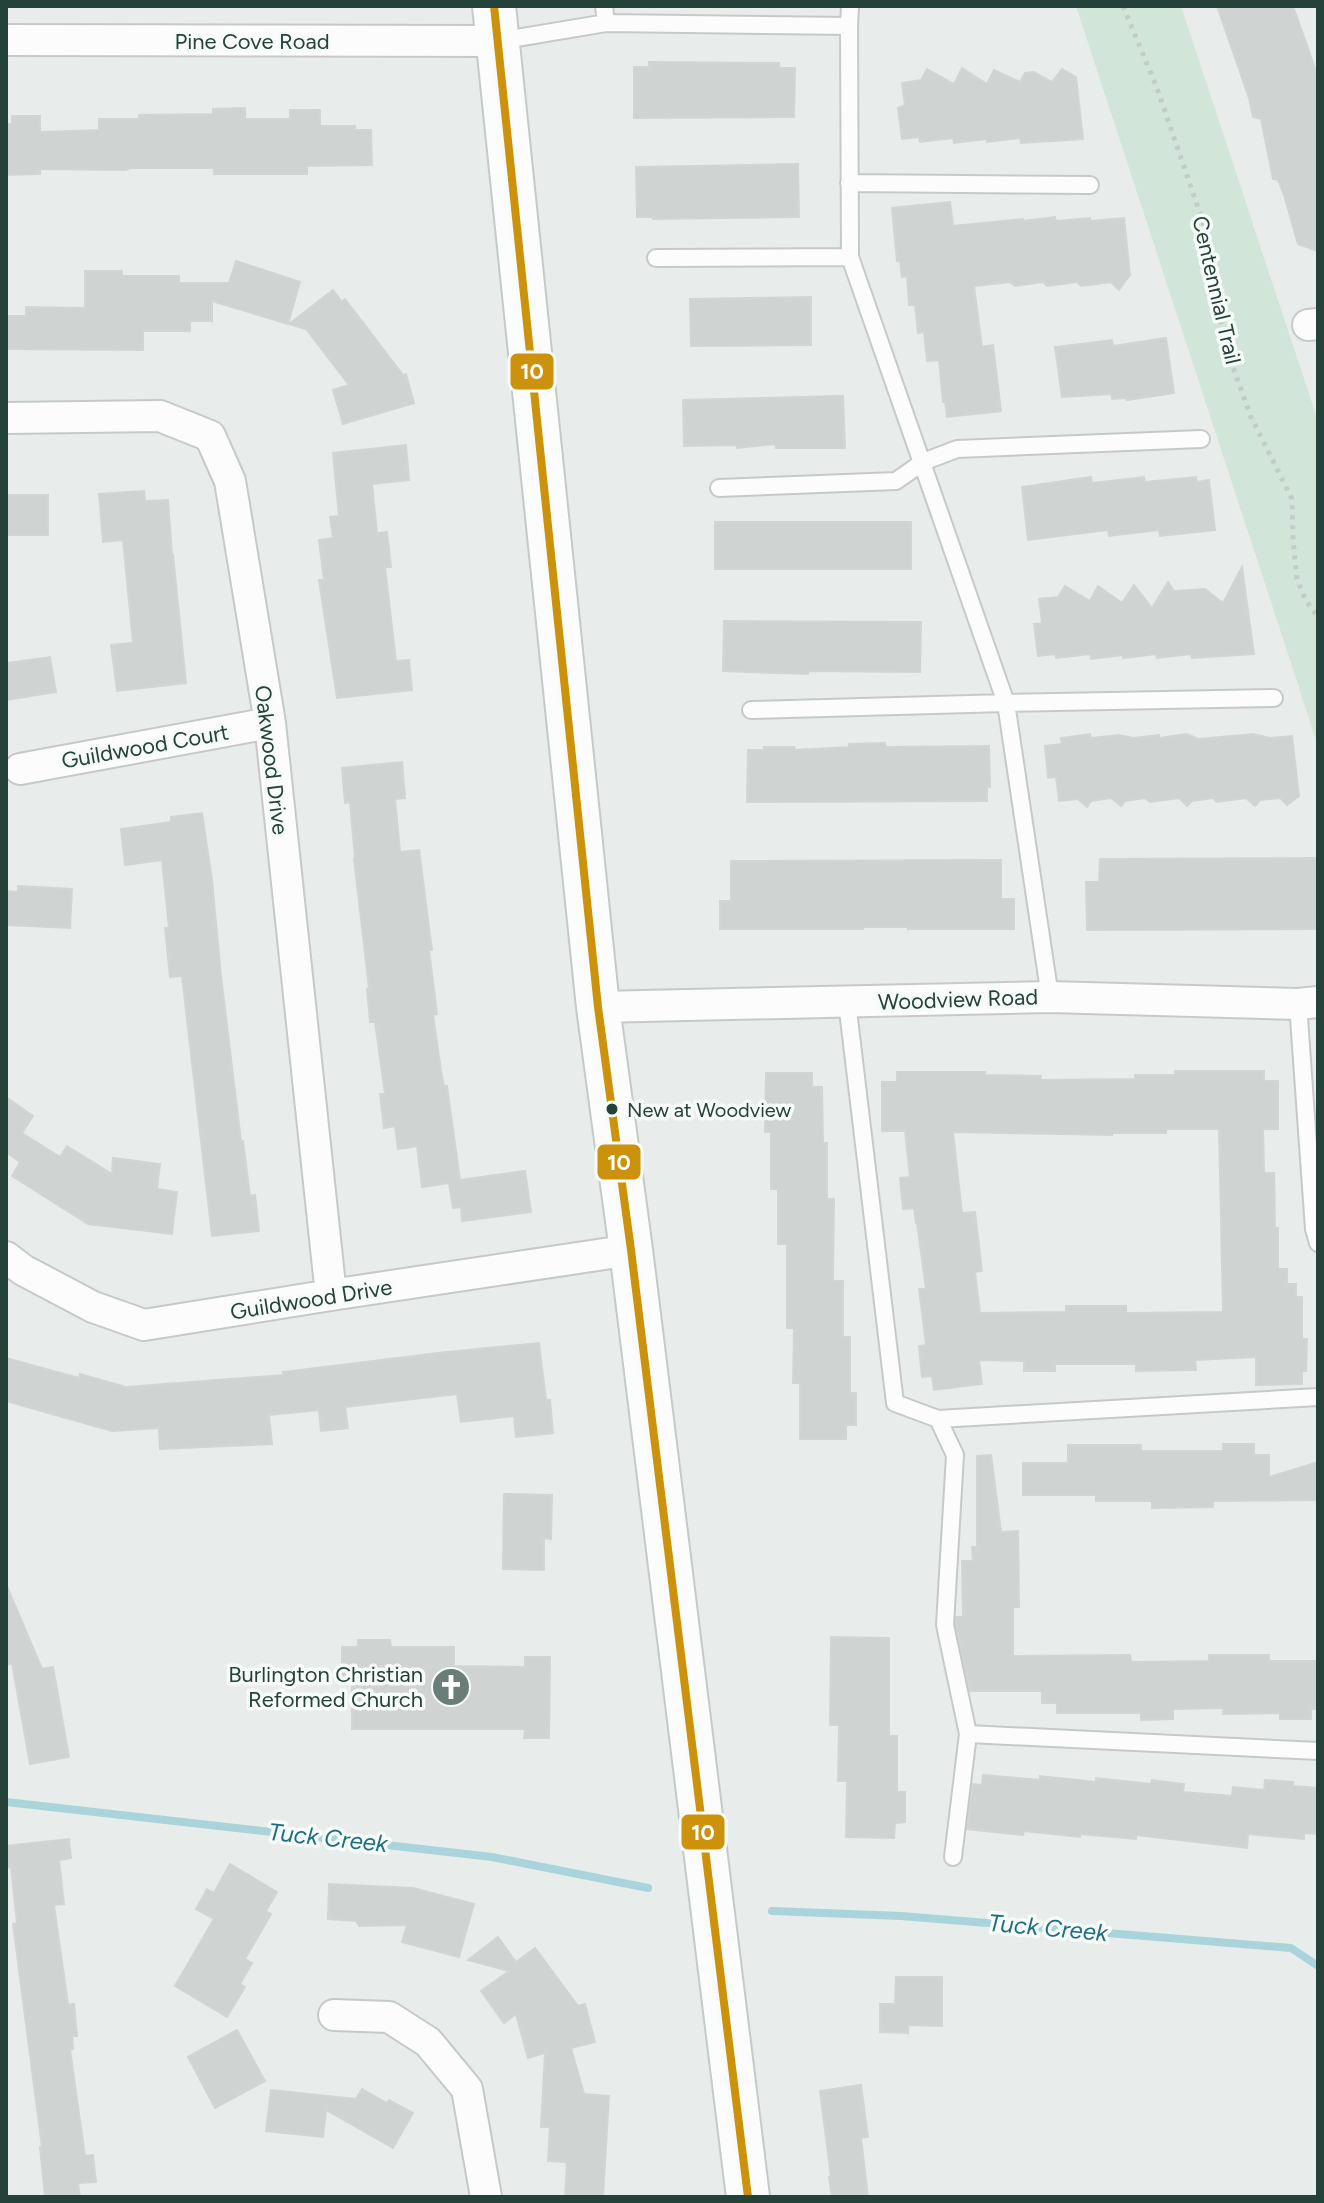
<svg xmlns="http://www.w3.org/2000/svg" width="1324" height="2203" font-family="Figtree,sans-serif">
<rect width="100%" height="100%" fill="#e8edeb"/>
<path fill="#d1e6d8" d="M 1076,6 L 1181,6 L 1318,421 L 1318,746 Z"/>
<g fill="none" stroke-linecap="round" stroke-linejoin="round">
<path stroke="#a9d4db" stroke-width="8" d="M 6,1802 L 492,1857 L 648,1888
M 772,1911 L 901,1916 L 1291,1948 L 1318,1966"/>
</g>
<path fill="#cfd4d2" stroke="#d1d6d4" stroke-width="2" fill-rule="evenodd" d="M 1217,6 L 1293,6 L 1318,77 L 1318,251 L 1298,244 L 1284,195 L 1278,180 L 1273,179 L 1261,119 L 1253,117 L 1249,98 Z
M 649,62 L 779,63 L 779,68 L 795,68 L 794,117 L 634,118 L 634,67 L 649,67 Z
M 962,68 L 987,84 L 994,70 L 1020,82 L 1025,73 L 1034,72 L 1052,82 L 1062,69 L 1076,77 L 1083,139 L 1021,143 L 1020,138 L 987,142 L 986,139 L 954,143 L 953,138 L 920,142 L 919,137 L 902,139 L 898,108 L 905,105 L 902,83 L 921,80 L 927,69 L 954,84 Z
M 245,108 L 245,119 L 290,119 L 290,110 L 320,110 L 320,126 L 355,126 L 355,130 L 371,130 L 372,165 L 307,166 L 307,174 L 214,174 L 214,168 L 130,168 L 126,170 L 40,169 L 40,174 L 6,175 L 6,124 L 12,124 L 12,116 L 40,116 L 40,132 L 99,130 L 99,119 L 139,119 L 139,115 L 213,114 L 213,109 Z
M 798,164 L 799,217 L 653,219 L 653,217 L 637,217 L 636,167 Z
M 950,202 L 953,226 L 1023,219 L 1023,221 L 1055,217 L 1056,221 L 1090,218 L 1090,221 L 1124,218 L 1130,275 L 1119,290 L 1111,282 L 1081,286 L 1077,282 L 1047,286 L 1043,282 L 1015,286 L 1010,282 L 974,286 L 982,347 L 993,345 L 1001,411 L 947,417 L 945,401 L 943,402 L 939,360 L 927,361 L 924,332 L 918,333 L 915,305 L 909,305 L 907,276 L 902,277 L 900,261 L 897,261 L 892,208 Z
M 236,261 L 300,282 L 288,324 L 212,301 L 212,321 L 190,321 L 190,331 L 143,331 L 143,350 L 6,349 L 6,316 L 26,316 L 26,307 L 85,308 L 85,271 L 122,271 L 122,276 L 179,276 L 179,283 L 229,283 Z
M 333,290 L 342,302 L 345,299 L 403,375 L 406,374 L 414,403 L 343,424 L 333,390 L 349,385 L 306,329 L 289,324 Z
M 811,297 L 811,345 L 691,346 L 690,299 Z
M 1166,338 L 1174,393 L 1127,400 L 1127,398 L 1112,399 L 1111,394 L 1062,397 L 1055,347 L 1112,340 L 1113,346 Z
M 843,396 L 845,448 L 776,448 L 775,444 L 737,448 L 737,445 L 684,446 L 683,400 Z
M 406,445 L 409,480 L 372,484 L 377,533 L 387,532 L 391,567 L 385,567 L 396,661 L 409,660 L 412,690 L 337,698 L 319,580 L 324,580 L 319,540 L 333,538 L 330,517 L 339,516 L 333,453 Z
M 1091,477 L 1092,483 L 1144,477 L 1145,482 L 1196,477 L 1197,482 L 1209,480 L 1215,530 L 1160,536 L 1159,530 L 1109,536 L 1108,530 L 1028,540 L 1022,487 Z
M 144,491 L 145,501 L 168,500 L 172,555 L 173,555 L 186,683 L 117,691 L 111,645 L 133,643 L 123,540 L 103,542 L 99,494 Z
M 6,495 L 48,495 L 48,535 L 6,535 Z
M 715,522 L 911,522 L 911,569 L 715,569 Z
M 1242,567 L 1254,654 L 1192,658 L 1191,654 L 1157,658 L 1156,654 L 1123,658 L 1123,655 L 1091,659 L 1090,654 L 1056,658 L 1056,654 L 1038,656 L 1034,624 L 1042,623 L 1039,599 L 1058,597 L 1065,586 L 1090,601 L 1098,586 L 1122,603 L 1134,585 L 1152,608 L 1168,582 L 1174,591 L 1205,589 L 1223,603 Z
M 724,621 L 921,622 L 920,672 L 808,671 L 808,674 L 723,671 Z
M 50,657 L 56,692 L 6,700 L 6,663 Z
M 1090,734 L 1091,738 L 1119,735 L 1133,738 L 1159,735 L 1159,738 L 1187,734 L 1198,739 L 1253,734 L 1270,738 L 1292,736 L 1299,796 L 1287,805 L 1280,798 L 1260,800 L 1255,806 L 1246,798 L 1217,802 L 1213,798 L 1192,801 L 1187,806 L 1179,798 L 1150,802 L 1145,798 L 1125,801 L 1121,806 L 1111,798 L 1091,801 L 1087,807 L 1078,799 L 1059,801 L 1056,777 L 1048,778 L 1045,746 L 1062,744 L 1061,738 Z
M 885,743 L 886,747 L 989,746 L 990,787 L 987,786 L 987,801 L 747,802 L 748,750 L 764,750 L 764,747 L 794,747 L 795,750 L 849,747 L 849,744 Z
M 402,762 L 405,798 L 395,799 L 400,852 L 419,850 L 432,950 L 429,950 L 437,1014 L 433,1015 L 441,1071 L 444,1086 L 447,1086 L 460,1180 L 525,1171 L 531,1212 L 462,1221 L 461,1207 L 453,1208 L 449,1183 L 422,1187 L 417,1146 L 398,1149 L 395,1126 L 384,1128 L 380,1094 L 385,1094 L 375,1022 L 370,1022 L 367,989 L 369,988 L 354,859 L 355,859 L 350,802 L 345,803 L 342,768 Z
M 202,813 L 212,880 L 221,976 L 241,1141 L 243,1141 L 250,1196 L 255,1195 L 259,1231 L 212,1236 L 182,976 L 170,977 L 165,928 L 169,928 L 162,860 L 125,865 L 121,829 L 171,822 L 171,817 Z
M 1318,858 L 1318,929 L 1087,930 L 1086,882 L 1099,882 L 1100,859 Z
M 1001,860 L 1001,899 L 1014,899 L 1014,929 L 908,929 L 908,927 L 863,927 L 863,929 L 720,929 L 720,901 L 731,901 L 731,861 Z
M 18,886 L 72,889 L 70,928 L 6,925 L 6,891 L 18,892 Z
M 1175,1071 L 1264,1071 L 1264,1081 L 1278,1081 L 1278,1129 L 1263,1129 L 1264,1173 L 1274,1173 L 1275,1228 L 1278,1228 L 1278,1269 L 1287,1269 L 1287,1284 L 1296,1284 L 1296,1297 L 1302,1297 L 1302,1339 L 1307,1339 L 1306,1371 L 1302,1371 L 1302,1384 L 1256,1385 L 1256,1357 L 1195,1360 L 1196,1370 L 1136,1371 L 1136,1364 L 1055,1364 L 1055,1371 L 1024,1371 L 1024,1361 L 979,1360 L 982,1384 L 934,1390 L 932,1376 L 922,1377 L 919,1346 L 926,1345 L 919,1289 L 926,1289 L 917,1223 L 916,1223 L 914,1208 L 903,1209 L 900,1178 L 910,1177 L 905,1131 L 882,1131 L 882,1082 L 897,1082 L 897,1072 L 985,1072 L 985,1075 L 1041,1076 L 1041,1080 L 1135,1079 L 1135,1075 L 1175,1075 ZM 1166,1129 L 1219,1129 L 1223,1312 L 1126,1313 L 1126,1306 L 1066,1306 L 1066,1312 L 980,1313 L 975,1272 L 982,1271 L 975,1212 L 962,1213 L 953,1132 L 1112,1135 L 1112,1133 L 1166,1133 Z
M 766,1073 L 812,1073 L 812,1087 L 822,1087 L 823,1143 L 827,1143 L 827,1199 L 834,1199 L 833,1281 L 843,1281 L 843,1337 L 850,1337 L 850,1393 L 856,1393 L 856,1425 L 846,1425 L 846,1439 L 800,1439 L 800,1383 L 793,1383 L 794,1328 L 787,1328 L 787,1244 L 778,1244 L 778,1189 L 771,1189 L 771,1132 L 765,1132 Z
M 6,1097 L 33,1116 L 22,1133 L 60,1157 L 67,1146 L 112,1174 L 113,1158 L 160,1164 L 157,1189 L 177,1192 L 172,1234 L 88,1224 L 12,1176 L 20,1162 L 7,1153 L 6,1155 Z
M 539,1343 L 546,1400 L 550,1400 L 553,1433 L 516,1437 L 514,1416 L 461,1422 L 457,1394 L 345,1407 L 348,1428 L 321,1431 L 319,1410 L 269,1415 L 272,1444 L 160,1449 L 159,1428 L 112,1431 L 6,1401 L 6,1358 L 79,1378 L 80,1374 L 126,1387 L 284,1375 L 283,1372 L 438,1353 Z
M 1223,1444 L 1254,1444 L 1254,1455 L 1269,1455 L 1269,1477 L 1318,1462 L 1318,1500 L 1213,1501 L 1213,1507 L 1152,1508 L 1152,1501 L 1096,1501 L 1096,1495 L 1023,1495 L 1023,1463 L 1068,1463 L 1068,1445 L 1141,1445 L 1141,1451 L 1223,1451 Z
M 991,1455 L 1001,1532 L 1018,1531 L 1019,1607 L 1013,1607 L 1013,1656 L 1130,1655 L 1131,1662 L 1209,1661 L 1209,1655 L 1269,1655 L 1269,1661 L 1318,1661 L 1318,1709 L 1311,1709 L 1311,1719 L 1280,1719 L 1280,1713 L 1223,1714 L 1224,1708 L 1173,1709 L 1173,1719 L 1141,1720 L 1141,1713 L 1057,1713 L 1057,1703 L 1042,1703 L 1042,1691 L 970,1691 L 956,1626 L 956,1617 L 963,1617 L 962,1561 L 973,1561 L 972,1547 L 977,1547 L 977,1456 Z
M 504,1494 L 552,1495 L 551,1539 L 544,1538 L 544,1570 L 503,1569 Z
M 6,1584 L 42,1669 L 53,1667 L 69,1757 L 30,1764 L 12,1663 L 6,1665 Z
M 831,1637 L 889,1638 L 889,1736 L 897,1736 L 897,1792 L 905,1792 L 905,1822 L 895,1823 L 894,1838 L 846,1837 L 847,1781 L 838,1781 L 839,1725 L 830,1725 Z
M 358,1640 L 390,1640 L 391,1647 L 454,1647 L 454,1666 L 525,1667 L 525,1657 L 550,1657 L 549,1738 L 524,1738 L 525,1729 L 352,1729 L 352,1682 L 342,1682 L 342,1647 L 358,1647 Z
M 983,1775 L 1040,1780 L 1040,1776 L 1096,1782 L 1096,1778 L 1151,1784 L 1152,1780 L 1184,1784 L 1183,1792 L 1232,1796 L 1233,1787 L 1264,1790 L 1265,1780 L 1293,1782 L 1293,1786 L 1318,1788 L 1318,1834 L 1304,1833 L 1304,1839 L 1248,1834 L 1247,1848 L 1136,1835 L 1136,1839 L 1080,1834 L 1080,1837 L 1024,1831 L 1023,1835 L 967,1829 L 973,1784 L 982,1785 Z
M 69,1839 L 71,1858 L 59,1860 L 64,1904 L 54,1905 L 68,2005 L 74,2004 L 77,2036 L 72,2036 L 73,2049 L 70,2050 L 85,2156 L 93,2155 L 96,2182 L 78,2183 L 80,2197 L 45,2197 L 40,2147 L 42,2147 L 13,1924 L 17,1923 L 11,1867 L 6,1868 L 6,1846 Z
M 230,1864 L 277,1892 L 266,1911 L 271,1914 L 245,1959 L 252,1963 L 240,1984 L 245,1987 L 227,2017 L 175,1986 L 214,1919 L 196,1909 L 207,1889 L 214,1893 Z
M 329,1884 L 413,1888 L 474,1904 L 459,1957 L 402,1942 L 407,1925 L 359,1926 L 356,1921 L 328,1919 Z
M 498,1937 L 516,1962 L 535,1948 L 578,2006 L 585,2004 L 595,2042 L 571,2048 L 584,2094 L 609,2096 L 603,2197 L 565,2197 L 567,2162 L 548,2161 L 550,2127 L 541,2127 L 545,2053 L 528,2058 L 516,2014 L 504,2023 L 481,1991 L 509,1971 L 468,1960 Z
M 896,1977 L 942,1977 L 942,2026 L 908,2025 L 908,2033 L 880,2032 L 880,2004 L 895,2004 Z
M 237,2030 L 265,2081 L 215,2108 L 188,2057 Z
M 861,2085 L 868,2137 L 861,2138 L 868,2197 L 832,2197 L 829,2177 L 831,2177 L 820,2091 Z
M 362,2089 L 387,2103 L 389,2100 L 413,2113 L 393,2148 L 326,2110 L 323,2137 L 266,2131 L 271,2090 L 356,2099 Z"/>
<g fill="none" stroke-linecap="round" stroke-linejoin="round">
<g stroke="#c5cac8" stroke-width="20">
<path id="service" d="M 604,6 L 606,23
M 850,6 L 849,26 L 850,257 L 1006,703 L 1050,997
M 499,41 L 606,23 L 849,26
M 849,183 L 1090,185
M 656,258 L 850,257
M 719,488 L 896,481 L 923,462 L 957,449 L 1201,439
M 751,710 L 1006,703 L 1274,698
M 847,1002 L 895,1403 L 938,1419 L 955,1455 L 945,1625 L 968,1734 L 953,1857
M 1298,1004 L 1314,1229 L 1318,1243
M 938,1419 L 1318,1397
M 968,1734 L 1318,1751"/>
</g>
<g stroke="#c5cac8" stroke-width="34">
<path id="minor" d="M 6,40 L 498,41
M 1308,325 L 1318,324
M 6,418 L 160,416 L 210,436 L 230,481 L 270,723 L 331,1295
M 20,769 L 270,723
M 598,1007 L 1050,997 L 1298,1004 L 1318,1002
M 6,1257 L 23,1270 L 93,1307 L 144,1325 L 331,1295 L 631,1250
M 334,2015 L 389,2017 L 428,2042 L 467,2089 L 486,2197"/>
</g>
<g stroke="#c3cbc8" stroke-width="46">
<path id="secondary" d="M 494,6 L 598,1007 L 631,1250 L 748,2197"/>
</g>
<path stroke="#c3ccca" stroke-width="5" stroke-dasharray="4 6" stroke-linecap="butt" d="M 1123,6 L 1157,88 L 1204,225 L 1210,267 L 1225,345 L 1251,417 L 1292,499 L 1293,540 L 1297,579 L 1306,601 L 1318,617"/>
<use href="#service" stroke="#fcfcfc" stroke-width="16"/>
<use href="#minor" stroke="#fcfcfc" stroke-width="30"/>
<use href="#secondary" stroke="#fcfcfc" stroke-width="42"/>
<g stroke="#f7fbf9" stroke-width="14">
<path id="bus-1" d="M 494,6 L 598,1007 L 631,1250 L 748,2197"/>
</g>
<use href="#bus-1" stroke="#cd920c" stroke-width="8"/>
</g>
<defs>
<g id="church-disc" transform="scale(2)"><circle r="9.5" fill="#697e78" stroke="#f7fbf9"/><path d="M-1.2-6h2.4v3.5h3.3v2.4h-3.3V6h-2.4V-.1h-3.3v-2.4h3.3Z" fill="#fff"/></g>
</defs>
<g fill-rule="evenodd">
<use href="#church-disc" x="451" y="1687"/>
</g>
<circle fill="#24423a" stroke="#f7fbf9" stroke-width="3" cx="612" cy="1109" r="7"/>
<g text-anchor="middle" stroke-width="7" stroke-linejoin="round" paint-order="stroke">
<g font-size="20" fill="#24423a" stroke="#f7fbf9" text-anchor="start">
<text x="627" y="1117">New at Woodview</text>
</g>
<g font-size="22" fill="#24423a" stroke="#f7fbf9">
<text x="252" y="49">Pine Cove Road</text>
<text transform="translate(1217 290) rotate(77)" y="8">Centennial Trail</text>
<text transform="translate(145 746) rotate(-10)" y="8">Guildwood Court</text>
<text transform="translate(272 760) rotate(83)" y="8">Oakwood Drive</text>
<text transform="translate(958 999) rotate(-2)" y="8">Woodview Road</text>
<text transform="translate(311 1299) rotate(-9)" y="8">Guildwood Drive</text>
</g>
<g font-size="22" fill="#24423a" stroke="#f7fbf9" text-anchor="end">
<text x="423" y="1682">Burlington Christian<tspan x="423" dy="25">Reformed Church</tspan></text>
</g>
<g font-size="24" font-style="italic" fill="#1c6f80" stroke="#f7fbf9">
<text transform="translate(328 1838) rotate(6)" y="8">Tuck Creek</text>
<text transform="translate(1048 1928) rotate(5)" y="8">Tuck Creek</text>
</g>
</g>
<g stroke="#f7fbf9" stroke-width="3">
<rect x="509" y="352" width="46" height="39" rx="8" fill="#cd920c"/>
<rect x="596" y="1143" width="46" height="38" rx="8" fill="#cd920c"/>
<rect x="680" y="1813" width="46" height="38" rx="8" fill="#cd920c"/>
</g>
<g font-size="22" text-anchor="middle" font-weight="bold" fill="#fff">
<text x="532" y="379">10</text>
<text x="619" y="1170">10</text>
<text x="703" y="1840">10</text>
</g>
<rect width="1324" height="2203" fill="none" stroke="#24423a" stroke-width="16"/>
</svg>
